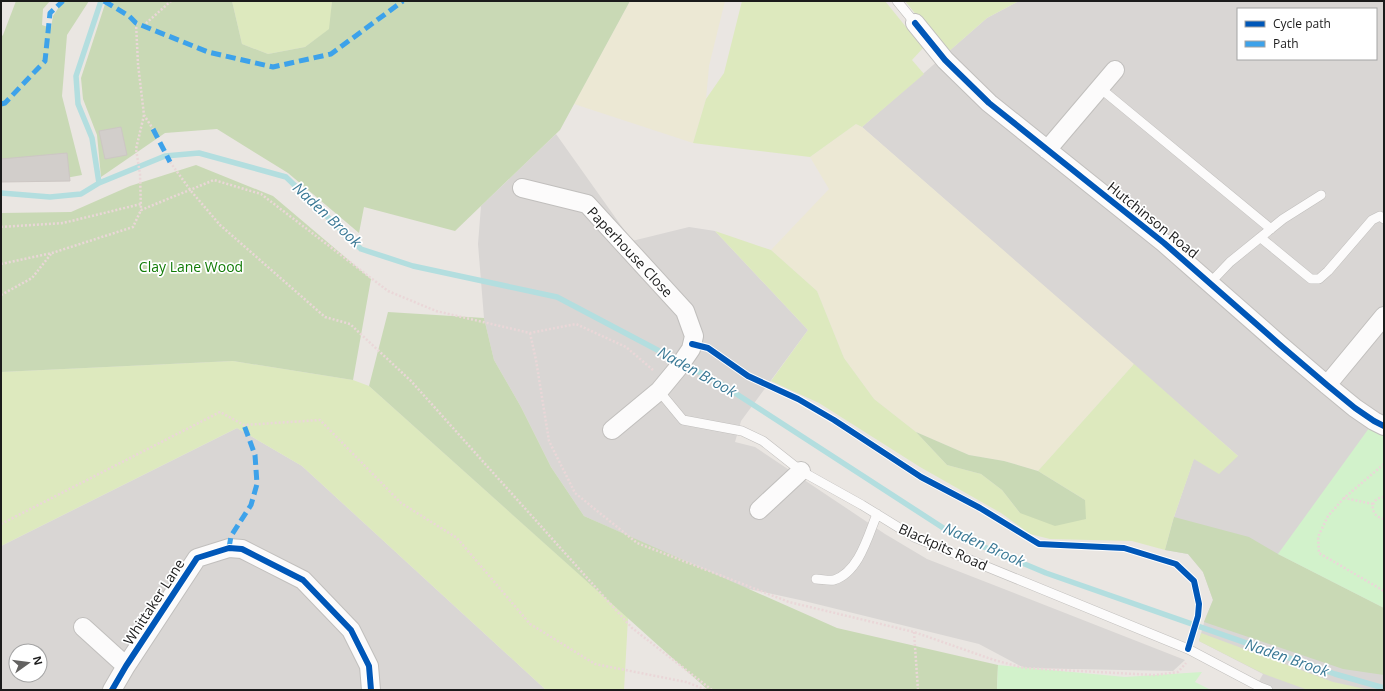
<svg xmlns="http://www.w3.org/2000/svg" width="1385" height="691" font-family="'Open Sans',sans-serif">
<rect width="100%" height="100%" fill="#eae6e2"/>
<path fill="#d9d6d4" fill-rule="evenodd" d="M 1019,1 L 1384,1 L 1384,690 L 1254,690 L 1263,674 L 1199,641 L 1205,619 L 1213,600 L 1203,572 L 1188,554 L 1165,550 L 1174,517 L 1194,458 L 1238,456 L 862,127 L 987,18 ZM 1238,9 L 1376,9 L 1376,59 L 1238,59 Z
M 556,134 L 632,241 L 689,227 L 715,231 L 808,330 L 741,421 L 735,442 L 755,447 L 885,534 L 927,559 L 1185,660 L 1173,671 L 1024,668 L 979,644 L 800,600 L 744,588 L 584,516 L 551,467 L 521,407 L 494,360 L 484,318 L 478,244 L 481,206 Z
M 237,428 L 302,466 L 546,690 L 1,690 L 1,546 ZM 16,651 L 40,651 L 40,675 L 16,675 Z"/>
<path fill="#ece8d4" d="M 630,1 L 725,1 L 709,66 L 706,99 L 693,143 L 574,104 Z
M 856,124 L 862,127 L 1134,364 L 1038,471 L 1004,461 L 969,455 L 916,432 L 874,399 L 844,358 L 817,291 L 771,250 L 829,189 L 810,157 Z"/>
<path fill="#dde9be" d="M 232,1 L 332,1 L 330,29 L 305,47 L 268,54 L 242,44 Z
M 742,1 L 885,1 L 923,48 L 912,60 L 924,74 L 862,127 L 856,124 L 810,157 L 693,143 L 706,99 L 724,73 Z
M 905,1 L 1019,1 L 987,18 L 947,53 Z
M 715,231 L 771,250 L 817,291 L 844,358 L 874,399 L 916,432 L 947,465 L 981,474 L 1002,490 L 1020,513 L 1085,500 L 1038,471 L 1134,364 L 1238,456 L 1219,474 L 1194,459 L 1174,517 L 1165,550 L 1132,541 L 1050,539 L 1030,534 L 1001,513 L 920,467 L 819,403 L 771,381 L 808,330 Z
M 233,361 L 353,380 L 369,386 L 628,618 L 624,690 L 546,690 L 302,466 L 237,428 L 1,546 L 1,372 Z
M 1201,633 L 1333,682 L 1370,690 L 1308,690 L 1264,674 L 1199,641 Z"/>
<path fill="#c9d9b5" d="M 16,1 L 50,1 L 43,9 L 42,25 L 51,28 L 53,16 L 63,1 L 89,1 L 67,35 L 62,96 L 82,175 L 60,179 L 1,177 L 1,37 L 3,35 Z
M 106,1 L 232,1 L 242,44 L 268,54 L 305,47 L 329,29 L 332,1 L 630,1 L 560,130 L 455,231 L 364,207 L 359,233 L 288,173 L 217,129 L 165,133 L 101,177 L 97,135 L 83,99 L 81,78 Z
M 196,165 L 273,196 L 371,279 L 353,380 L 233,361 L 1,372 L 1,213 L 71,212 L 130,186 Z
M 388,312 L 484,318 L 494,360 L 521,407 L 551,467 L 584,516 L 837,628 L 998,665 L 997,690 L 708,690 L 369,386 Z
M 916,432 L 969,455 L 1004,461 L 1038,471 L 1085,500 L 1086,519 L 1055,526 L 1020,513 L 1002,490 L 981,474 L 947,465 Z
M 1174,517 L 1249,537 L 1278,554 L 1384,608 L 1384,675 L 1343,669 L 1204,622 L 1213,600 L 1203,572 L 1188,554 L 1165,550 Z"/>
<path fill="#d2f2cb" d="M 1372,424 L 1384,429 L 1384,608 L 1278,554 Z
M 998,665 L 1125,677 L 1202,672 L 1195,682 L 1211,690 L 997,690 Z"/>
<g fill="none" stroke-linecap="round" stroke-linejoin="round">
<path stroke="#b3dedf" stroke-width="5.5" d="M 99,183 L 92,138 L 78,104 L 76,76 L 101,1
M 1,193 L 50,197 L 81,194 L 99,183 L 165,156 L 199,153 L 286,177 L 361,249 L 413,266 L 557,297 L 718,382 L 951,533 L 1046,573 L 1335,674 L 1384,688"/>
</g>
<path fill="#d2cecb" stroke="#cdc7c4" d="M 121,127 L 127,155 L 105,159 L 99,131 Z
M 67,153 L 70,181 L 1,182 L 1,159 Z"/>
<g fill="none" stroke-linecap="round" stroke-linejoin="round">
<g stroke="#c1bfbd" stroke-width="10">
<path id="service" d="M 897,1 L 915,23
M 1100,88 L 1271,229
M 1261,238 L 1311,279 L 1319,279 L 1328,271 L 1372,220 L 1380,216 L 1384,219
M 1210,283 L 1230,262 L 1283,219 L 1321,195
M 659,391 L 683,420 L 742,431 L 763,441 L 801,471 L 862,505 L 914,537 L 1188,649 L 1260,687 L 1268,690
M 816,579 C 821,579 829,581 834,580 C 859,572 868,536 877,514"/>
</g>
<g stroke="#c1bfbd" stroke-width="20">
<path id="minor" d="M 915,23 L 945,60 L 989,103 L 1164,243 L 1279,344 L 1327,385 L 1355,408 L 1374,421 L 1384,426
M 1047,150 L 1115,70
M 522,188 L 587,204 L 685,311 L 694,336 L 691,349 L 678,368 L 659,391 L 612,430
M 1327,385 L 1384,316
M 759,510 L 801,471
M 83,627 L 126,666
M 112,690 L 126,666 L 197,558 L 229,548 L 242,549 L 303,580 L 351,630 L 369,666 L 371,690"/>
</g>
<path stroke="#ead7d8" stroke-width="2.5" stroke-dasharray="2 2" stroke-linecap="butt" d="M 136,23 L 138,64 L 144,115 L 153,129
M 143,26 L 171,1
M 144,115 L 136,149 L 140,174 L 141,210 L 214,180 L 261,194 L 388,291 L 436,311 L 530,333 L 576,324 L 626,347 L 653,370
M 170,162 L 191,191 L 220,225 L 325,317 L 350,324 L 411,381 L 632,628 L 712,690
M 1,227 L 63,223 L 141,204
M 1,264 L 52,253 L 133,227 L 141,210
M 1,295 L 32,278 L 51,254
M 530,333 L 536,360 L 549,441 L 575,493 L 637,543 L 789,602 L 914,632 L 994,660 L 1024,668 L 1154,675 L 1178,672 L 1186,663
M 1384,497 C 1369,498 1369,516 1384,519
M 1344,498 L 1328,516 L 1318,537 L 1319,553 L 1384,591
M 1373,504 L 1344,498 L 1384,464
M 1,524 L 220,412 L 244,425 L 320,420 L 401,503 L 457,538 L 530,624 L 595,664 L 686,682 L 707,690
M 914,632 L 918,690"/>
<use href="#service" stroke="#fcfbfb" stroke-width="9"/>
<use href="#minor" stroke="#fcfbfb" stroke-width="18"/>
<path stroke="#3da2ea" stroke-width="5" stroke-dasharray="10 5" stroke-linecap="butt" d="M 104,1 L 129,16 L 136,23 L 208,52 L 273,67 L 331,54 L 403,1
M 1,104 L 5,103 L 45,61 L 50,13 L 63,1
M 153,129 L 170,162
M 229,548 L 231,536 L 251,505 L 257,484 L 255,455 L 244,425"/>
<g stroke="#fff" stroke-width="8">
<path id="cycleway" d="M 915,23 L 945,60 L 989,103 L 1164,243 L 1279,344 L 1327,385 L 1355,408 L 1374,421 L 1384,426
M 692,344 L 708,348 L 748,376 L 798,399 L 834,420 L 921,477 L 980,508 L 1039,544 L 1124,548 L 1176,564 L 1194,581 L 1199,604 L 1198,616 L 1188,649
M 112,690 L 126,666 L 197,558 L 229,548 L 242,549 L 303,580 L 351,630 L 369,666 L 371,690"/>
</g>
<use href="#cycleway" stroke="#0057b8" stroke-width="6"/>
</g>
<g text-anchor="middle" stroke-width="3.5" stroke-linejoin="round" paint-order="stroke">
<g font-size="14" fill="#1b1b1b" stroke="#fff">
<text transform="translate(1153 220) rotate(39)" y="5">Hutchinson Road</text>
<text transform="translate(630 252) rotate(47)" y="5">Paperhouse Close</text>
<text transform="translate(943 547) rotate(24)" y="5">Blackpits Road</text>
<text transform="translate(154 602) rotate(-57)" y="5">Whittaker Lane</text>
</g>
<g font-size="14" fill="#117b06" stroke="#fff">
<text x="191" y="272">Clay Lane Wood</text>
</g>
<g font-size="15" font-style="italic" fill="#3c7a96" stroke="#fff">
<text transform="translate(327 215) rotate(43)" y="5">Naden Brook</text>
<text transform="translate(697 372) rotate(29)" y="5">Naden Brook</text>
<text transform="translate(984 545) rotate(24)" y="5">Naden Brook</text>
<text transform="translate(1287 658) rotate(19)" y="5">Naden Brook</text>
</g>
</g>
<rect width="1385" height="691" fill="none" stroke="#1b1b1b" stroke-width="4"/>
<rect x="1237" y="8" width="140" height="52" fill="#ffffff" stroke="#a4a4a4"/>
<rect x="1245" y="21" width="20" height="6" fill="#0057b8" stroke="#a4a4a4"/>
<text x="1273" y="28" font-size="12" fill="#1b1b1b">Cycle path</text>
<rect x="1245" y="41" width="20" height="6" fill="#3da2ea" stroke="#a4a4a4"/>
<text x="1273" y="48" font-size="12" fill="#1b1b1b">Path</text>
<g transform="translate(28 663) rotate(76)"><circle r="19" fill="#ffffff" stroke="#a4a4a4"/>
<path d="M0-3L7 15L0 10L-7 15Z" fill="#636261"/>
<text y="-6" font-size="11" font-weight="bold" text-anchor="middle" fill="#1b1b1b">N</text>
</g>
</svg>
